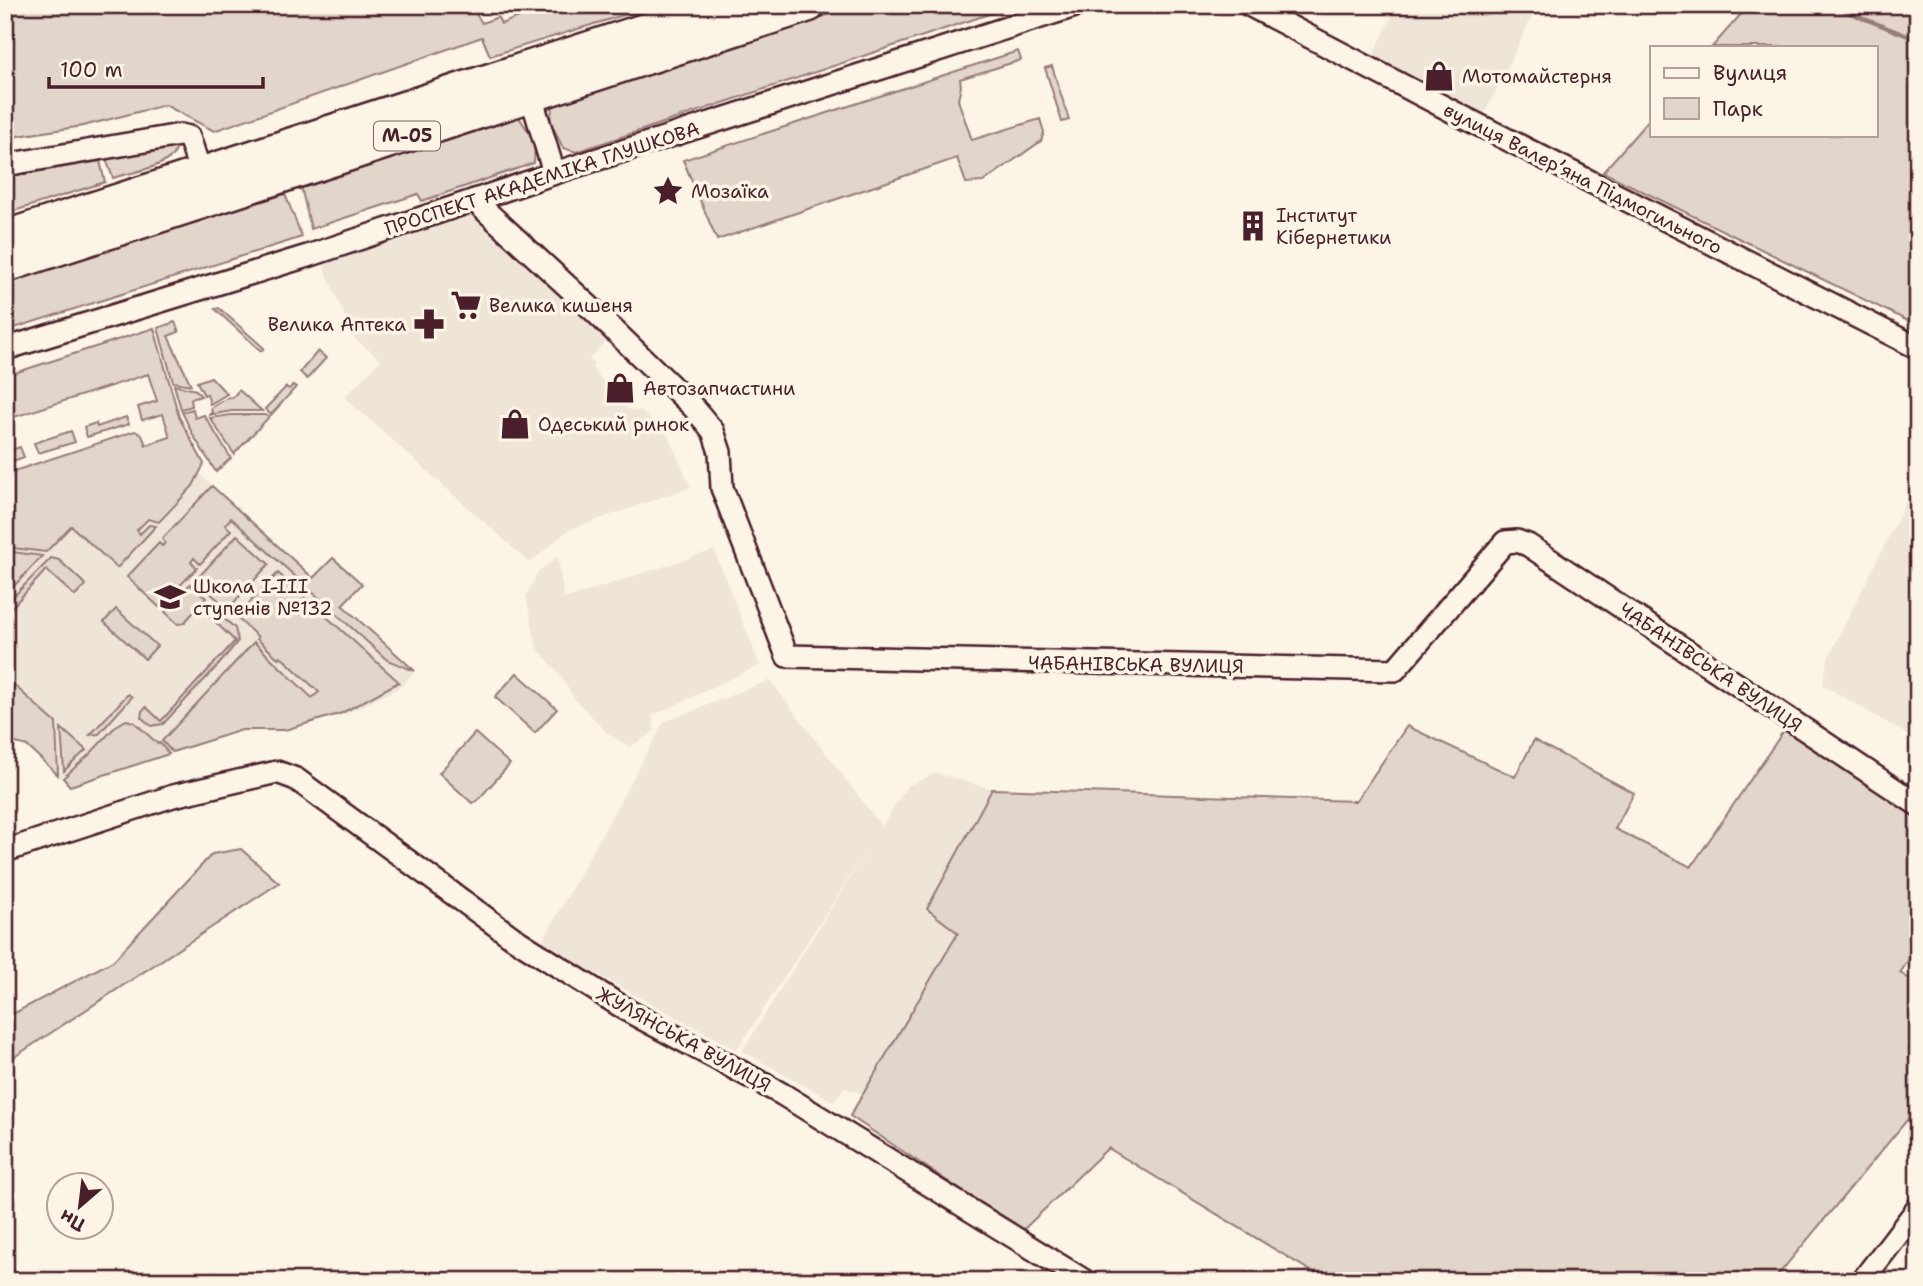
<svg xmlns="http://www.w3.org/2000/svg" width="1923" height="1286" font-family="'Shantell Sans',sans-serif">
<rect width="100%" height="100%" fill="#fcf5e5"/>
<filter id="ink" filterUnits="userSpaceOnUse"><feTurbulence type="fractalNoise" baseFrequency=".0143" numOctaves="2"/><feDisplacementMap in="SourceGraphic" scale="14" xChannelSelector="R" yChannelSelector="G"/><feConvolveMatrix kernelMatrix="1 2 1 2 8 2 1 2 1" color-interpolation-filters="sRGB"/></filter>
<g filter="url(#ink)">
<path fill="#eee5d7" d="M 1398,5 L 1538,5 L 1485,113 L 1372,57 Z
M 463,212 L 475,213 L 611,337 L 589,359 L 594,364 L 592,368 L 624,406 L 636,412 L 639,409 L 668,436 L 691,487 L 568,530 L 530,563 L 344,397 L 381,360 L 354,338 L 322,263 L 325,257 Z
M 191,466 L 415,672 L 402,686 L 351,712 L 285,731 L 242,730 L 70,786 L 27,746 L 5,740 L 5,522 Z
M 1918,478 L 1918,741 L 1823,685 L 1828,658 Z
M 714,550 L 760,665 L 652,716 L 655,731 L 630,747 L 607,733 L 574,698 L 558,672 L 537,648 L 526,597 L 537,573 L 558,556 L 564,599 Z
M 770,680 L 882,827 L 737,1050 L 541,944 L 664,722 Z
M 936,773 L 992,789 L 960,854 L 958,933 L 863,1094 L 844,1088 L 834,1102 L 742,1051 L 907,786 Z"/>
<path fill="#e2d5ca" stroke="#967a7a" stroke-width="2" d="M 5,5 L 470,5 L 482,23 L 498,17 L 501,24 L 542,8 L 543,5 L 656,5 L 490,56 L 482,37 L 214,131 L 165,105 L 83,126 L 5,138 Z
M 859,5 L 1016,5 L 576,152 L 563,148 L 550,121 L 553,103 Z
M 1749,5 L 1827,5 L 1918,41 L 1918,326 L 1603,172 L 1652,116 L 1652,135 L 1876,135 L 1876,47 L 1712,47 Z
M 1832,5 L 1918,5 L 1918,39 Z
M 1018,51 L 1021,60 L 960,79 L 961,86 L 958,100 L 972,140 L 1040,119 L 1044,132 L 1041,141 L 983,182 L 966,183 L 957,158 L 717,240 L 683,160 Z
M 1052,66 L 1069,120 L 1062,122 L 1045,68 Z
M 518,116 L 535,141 L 534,163 L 422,201 L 418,194 L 311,229 L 301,187 Z
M 172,145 L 177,147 C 173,167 131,172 113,178 L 106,159 Z
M 100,161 L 105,182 L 5,214 L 5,177 Z
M 285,194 L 302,237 L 5,331 L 5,283 Z
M 219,308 L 264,348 L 261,351 L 215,309 Z
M 175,322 L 179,332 L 168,336 L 191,385 L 173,382 L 158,328 Z
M 154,328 L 179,417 L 204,464 L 193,486 L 159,522 L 148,519 L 137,530 L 140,534 L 149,525 L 156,526 L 117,568 L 71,526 L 46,552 L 5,547 L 5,474 L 135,431 L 142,435 L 146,445 L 170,437 L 163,414 L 142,420 L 138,407 L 157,401 L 148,374 L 5,420 L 5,376 Z
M 318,351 L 326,358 L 307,379 L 300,372 Z
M 211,377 L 227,394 L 210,404 L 207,394 L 204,395 L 197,382 Z
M 174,385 L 196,390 L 201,396 L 191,399 L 192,406 L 181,409 Z
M 293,385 L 296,387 L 271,415 L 265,409 L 286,387 L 289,389 Z
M 239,390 L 262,411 L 232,411 L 209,415 L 212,412 L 211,408 L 229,397 L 232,398 Z
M 193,409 L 195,418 L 204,415 L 231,458 L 216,472 L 193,435 L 182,412 Z
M 231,415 L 265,415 L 269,417 L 234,454 L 210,418 Z
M 126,417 L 129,424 L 87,437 L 84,427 L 96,423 L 97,427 Z
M 71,431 L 75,442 L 38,453 L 34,443 Z
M 20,447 L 24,457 L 5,464 L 5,452 Z
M 212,486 L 313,578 L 333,558 L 362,584 L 342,605 L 415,671 L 387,660 L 231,518 L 225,525 L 231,530 L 200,564 L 194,558 L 191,562 L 197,568 L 159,607 L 127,577 L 159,543 L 162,546 L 165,543 L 162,539 Z
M 237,535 L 269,564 L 228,609 L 196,580 Z
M 5,551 L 42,556 L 5,596 Z
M 51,558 L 59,560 L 86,585 L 75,596 L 46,570 L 5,615 L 5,605 Z
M 278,573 L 399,682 L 342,713 L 285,730 L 242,730 L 172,752 L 162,741 L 254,642 L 312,698 L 319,692 L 280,656 L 278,658 L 257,639 L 258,637 L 236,617 Z
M 190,584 L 206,598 L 184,623 L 178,624 L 165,612 Z
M 116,609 L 157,646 L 145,659 L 104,622 Z
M 208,610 L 214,610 L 235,628 L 238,641 L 221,662 L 163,724 L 151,726 L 141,717 L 142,711 L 146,707 L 161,721 L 235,641 L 206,613 Z
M 517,673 L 557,709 L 535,733 L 495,697 Z
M 5,677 L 56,723 L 58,775 L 27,746 L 5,740 Z
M 128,694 L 132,697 L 99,734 L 90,735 Z
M 126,720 L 134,722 L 158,744 L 160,743 L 169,754 L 70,786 L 63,778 L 90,754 L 116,726 Z
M 1791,720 L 1918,805 L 1918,946 L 1900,973 L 1918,984 L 1918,1045 L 1909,1058 L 1918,1064 L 1918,1107 L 1773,1281 L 1314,1281 L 1317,1275 L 1108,1148 L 1022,1231 L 850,1116 L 958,933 L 927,909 L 992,789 L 1356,801 L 1407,726 L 1515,777 L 1534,740 L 1634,793 L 1615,829 L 1691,867 Z
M 61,728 L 86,750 L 64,771 Z
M 475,733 L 510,764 L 477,801 L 472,803 L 439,773 Z
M 241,849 L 279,883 L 5,1063 L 5,1018 L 113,961 L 212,854 Z"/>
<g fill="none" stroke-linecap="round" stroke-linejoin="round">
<g stroke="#4a1f2b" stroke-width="26">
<path id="minor" d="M 1249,5 L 1463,117 L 1918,348
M 531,96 L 554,173
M 5,165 L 180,135 L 189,137 L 201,174
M 474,200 L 592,309 L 694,408 L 713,431 L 720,452 L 722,488 L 787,656 L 1395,670 L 1505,542 L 1517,541 L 1528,545 L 1918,805
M 5,349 L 314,254 L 564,170 L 1078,5
M 5,851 L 173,796 L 277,772 L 296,779 L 512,937 L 630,1012 L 782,1094 L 1085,1281
M 1862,1281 L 1918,1208"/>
</g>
<g stroke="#4a1f2b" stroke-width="37">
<path id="highway" d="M 5,237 L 722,5
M 5,266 L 809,5"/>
</g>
<use href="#minor" stroke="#fcf5e5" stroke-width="21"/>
<use href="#highway" stroke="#fcf5e5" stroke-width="32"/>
</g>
</g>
<defs>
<g id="shop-bare" transform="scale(2.415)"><path d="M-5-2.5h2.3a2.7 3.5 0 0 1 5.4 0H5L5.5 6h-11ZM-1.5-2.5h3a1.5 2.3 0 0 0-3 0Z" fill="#4a1f2b" stroke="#fcf5e5" stroke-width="2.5" paint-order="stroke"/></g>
<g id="sight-bare" transform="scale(2.415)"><path d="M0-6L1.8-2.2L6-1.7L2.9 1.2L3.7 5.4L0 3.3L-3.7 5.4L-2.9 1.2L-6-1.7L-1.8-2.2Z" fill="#4a1f2b" stroke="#fcf5e5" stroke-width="2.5" paint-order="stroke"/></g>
<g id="building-bare" transform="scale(2.415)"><path d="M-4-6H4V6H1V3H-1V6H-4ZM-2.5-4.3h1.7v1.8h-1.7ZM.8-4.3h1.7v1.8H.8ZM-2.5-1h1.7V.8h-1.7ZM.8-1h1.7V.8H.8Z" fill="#4a1f2b" stroke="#fcf5e5" stroke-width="2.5" paint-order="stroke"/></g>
<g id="supermarket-bare" transform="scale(2.415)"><path d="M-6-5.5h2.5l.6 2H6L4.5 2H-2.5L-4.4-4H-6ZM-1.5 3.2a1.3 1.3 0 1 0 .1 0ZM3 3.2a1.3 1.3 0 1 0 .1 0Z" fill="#4a1f2b" stroke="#fcf5e5" stroke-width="2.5" paint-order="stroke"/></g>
<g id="pharmacy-bare" transform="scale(2.415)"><path d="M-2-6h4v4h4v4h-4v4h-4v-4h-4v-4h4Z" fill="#4a1f2b" stroke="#fcf5e5" stroke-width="2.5" paint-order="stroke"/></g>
<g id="school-bare" transform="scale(2.415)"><path d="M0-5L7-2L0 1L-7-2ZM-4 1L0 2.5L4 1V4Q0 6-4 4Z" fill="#4a1f2b" stroke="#fcf5e5" stroke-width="2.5" paint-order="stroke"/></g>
</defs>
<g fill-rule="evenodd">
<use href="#shop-bare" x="1439" y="76"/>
<use href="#sight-bare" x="668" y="191"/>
<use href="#building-bare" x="1253" y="226"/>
<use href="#supermarket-bare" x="466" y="305"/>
<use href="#pharmacy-bare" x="429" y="324"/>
<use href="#shop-bare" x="620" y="388"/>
<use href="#shop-bare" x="515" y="424"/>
<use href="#school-bare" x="170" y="597"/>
</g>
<g text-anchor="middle" stroke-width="7" stroke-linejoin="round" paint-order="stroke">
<rect fill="#fcf5e5" stroke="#7f5f63" stroke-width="2" x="374" y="121.5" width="66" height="29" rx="5"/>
<g font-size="18" font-weight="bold" fill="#4a1f2b">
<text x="407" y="142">М-05</text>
</g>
<g font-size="19" fill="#4a1f2b" stroke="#fcf5e5" text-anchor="start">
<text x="1462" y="83">Мотомайстерня</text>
<text x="691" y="198">Мозаїка</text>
<text x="1276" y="222">Інститут<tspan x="1276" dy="22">Кібернетики</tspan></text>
<text x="489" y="312">Велика кишеня</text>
<text x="406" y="331" text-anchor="end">Велика Аптека</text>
<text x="643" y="395">Автозапчастини</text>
<text x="538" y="431">Одеський ринок</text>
<text x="193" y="593">Школа І-ІІІ<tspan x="193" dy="22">ступенів №132</tspan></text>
</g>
<g font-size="19" fill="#4a1f2b" stroke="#fcf5e5">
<text transform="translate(542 178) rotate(-18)" y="7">ПРОСПЕКТ АКАДЕМІКА ГЛУШКОВА</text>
<text transform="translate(1583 178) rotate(27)" y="7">вулиця Валерʼяна Підмогильного</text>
<text transform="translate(1136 664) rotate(1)" y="7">ЧАБАНІВСЬКА ВУЛИЦЯ</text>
<text transform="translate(1711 667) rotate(34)" y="7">ЧАБАНІВСЬКА ВУЛИЦЯ</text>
<text transform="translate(684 1039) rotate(29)" y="7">ЖУЛЯНСЬКА ВУЛИЦЯ</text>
</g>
</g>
<rect width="1923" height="1286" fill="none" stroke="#fcf5e5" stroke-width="28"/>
<rect x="14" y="14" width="1895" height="1258" fill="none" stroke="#4a1f2b" stroke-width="2.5" filter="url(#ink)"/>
<rect x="1650" y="46" width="228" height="91" fill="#fcf5e5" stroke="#b59f9b" stroke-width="2"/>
<rect x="1664" y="68" width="35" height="10" fill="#fcf5e5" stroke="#b59f9b" stroke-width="2"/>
<text x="1713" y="80" font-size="21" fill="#4a1f2b">Вулиця</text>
<rect x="1664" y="98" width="35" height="21" fill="#e2d5ca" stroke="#b59f9b" stroke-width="2"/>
<text x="1713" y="116" font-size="21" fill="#4a1f2b">Парк</text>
<g transform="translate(80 1206) rotate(208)"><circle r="33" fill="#fcf5e5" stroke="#b59f9b" stroke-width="2"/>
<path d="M0-5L12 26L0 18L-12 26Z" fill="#4a1f2b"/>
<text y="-10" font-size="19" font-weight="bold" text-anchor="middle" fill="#4a1f2b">Пн</text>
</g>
<path d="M49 77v10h214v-10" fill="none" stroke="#4a1f2b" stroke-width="3.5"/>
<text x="60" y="77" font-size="21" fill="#4a1f2b" stroke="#fcf5e5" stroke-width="5" paint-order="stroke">100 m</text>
</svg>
